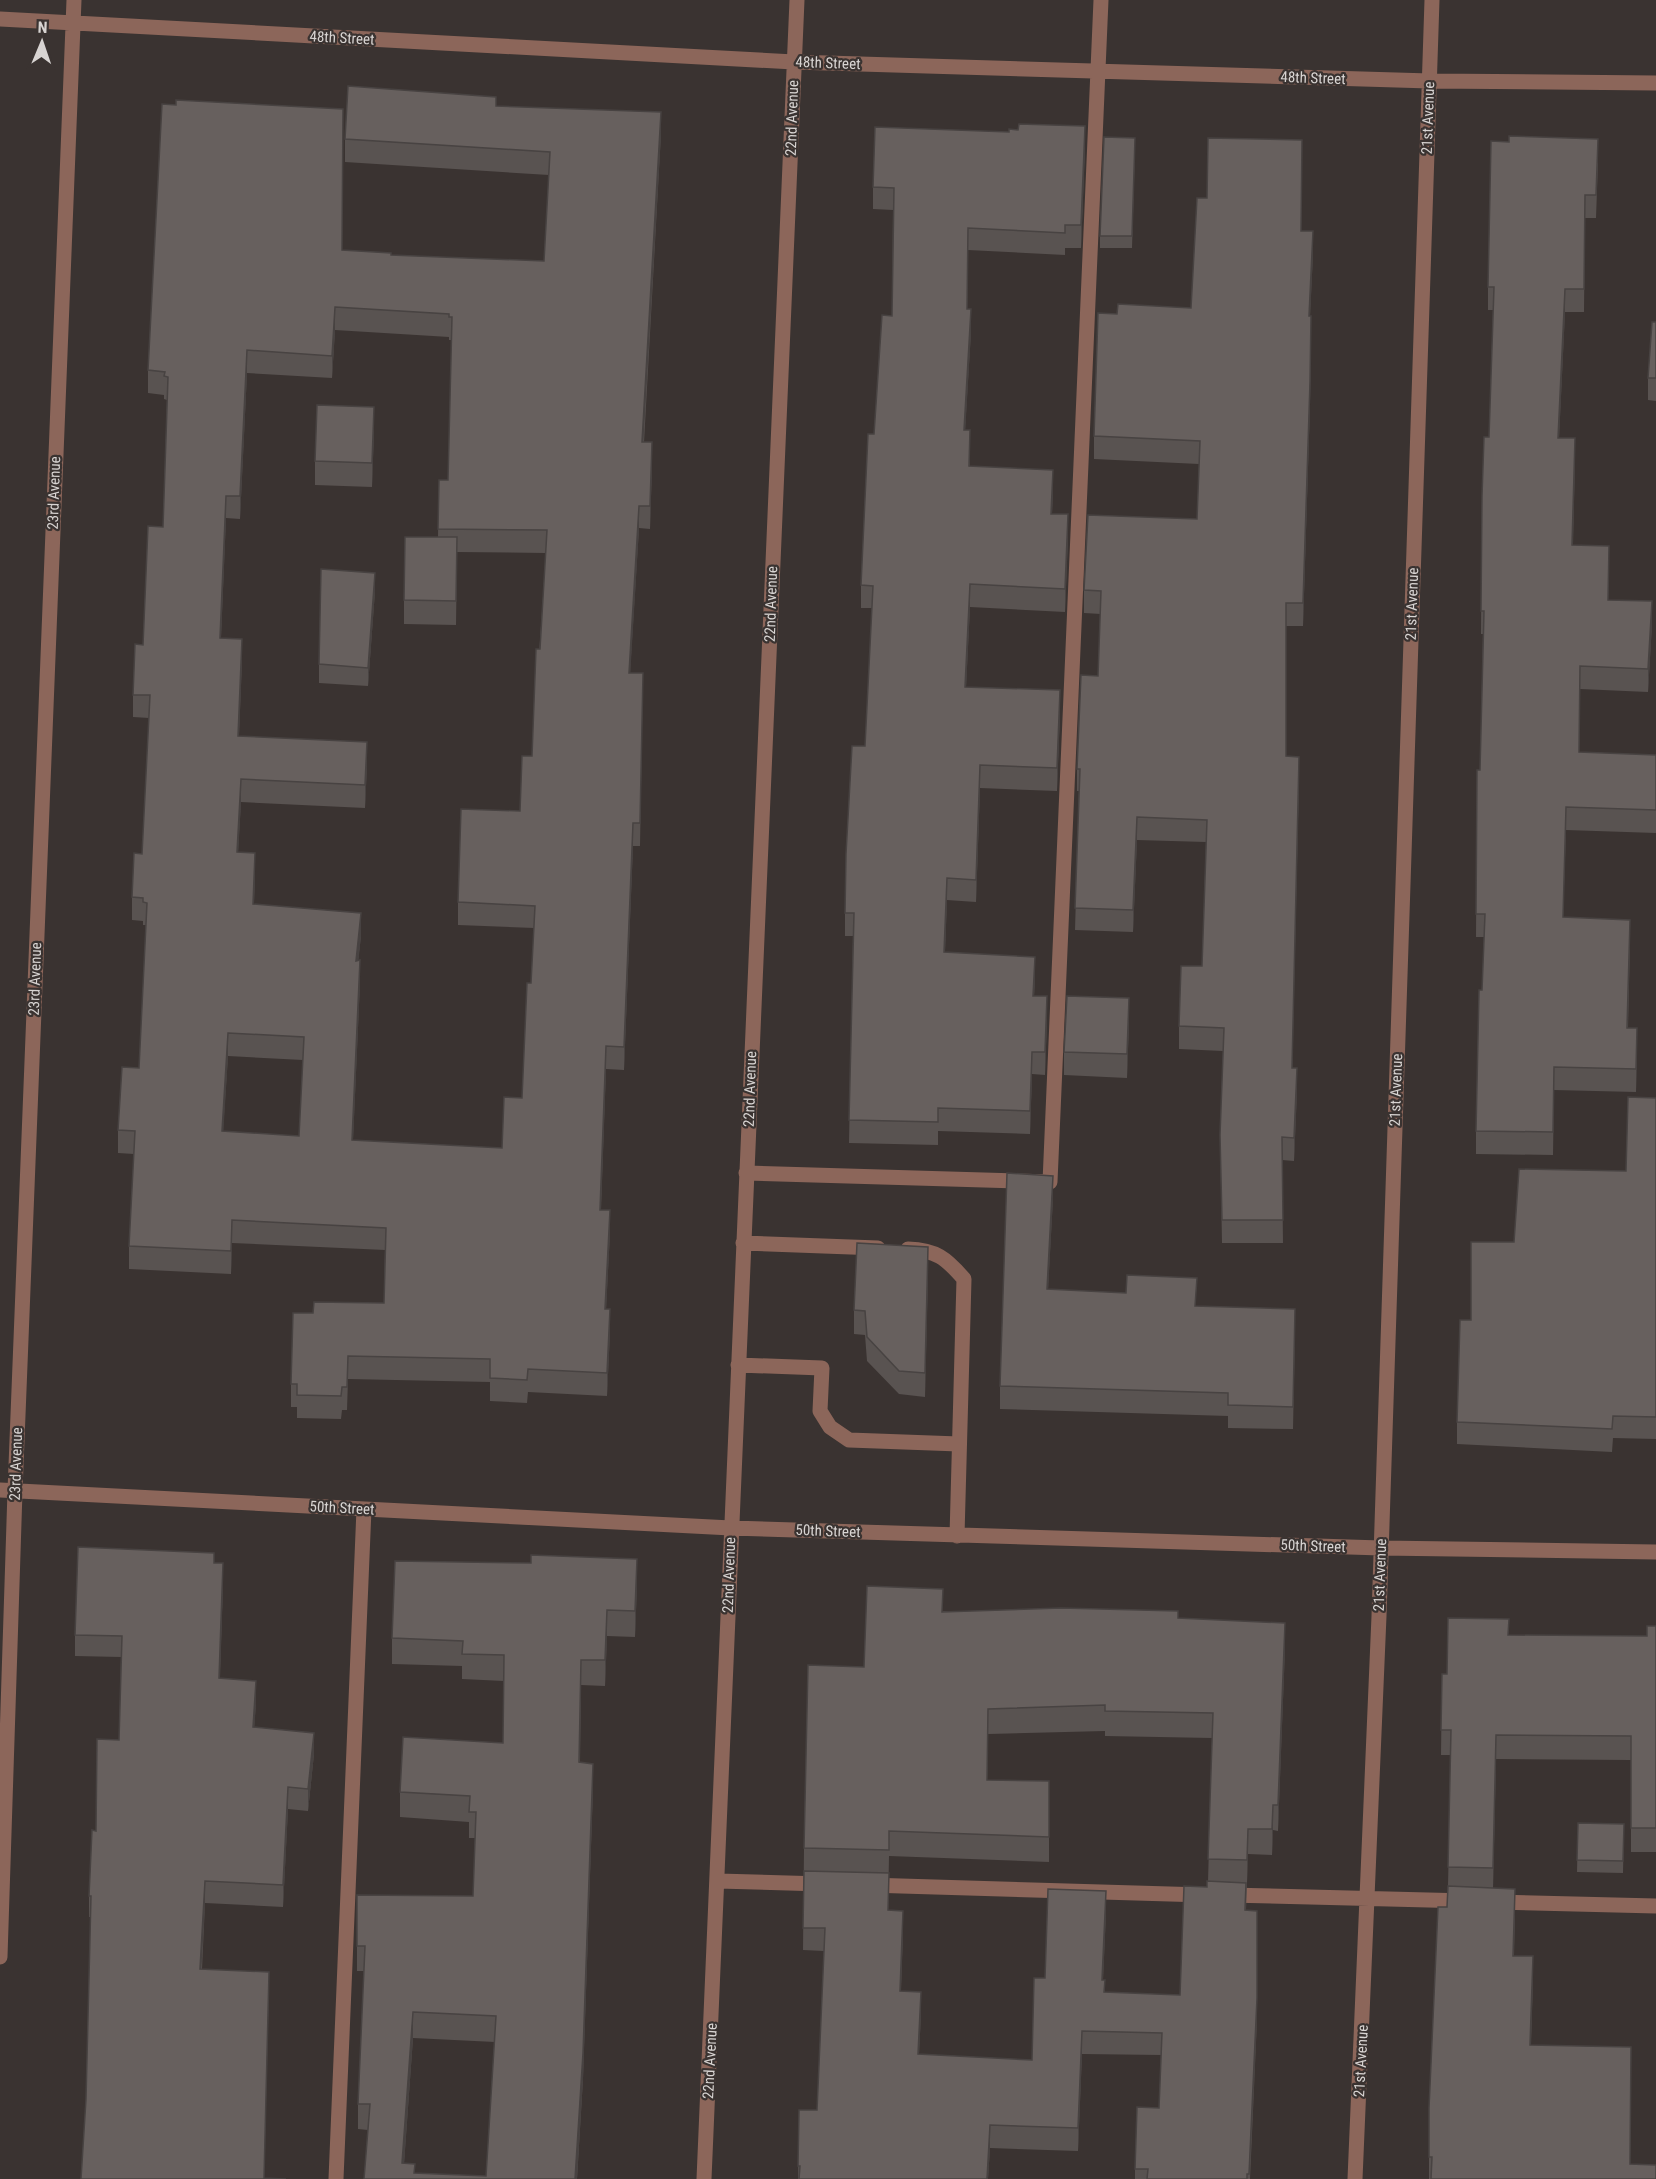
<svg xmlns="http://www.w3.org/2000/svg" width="1656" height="2179" font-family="'Roboto Condensed',sans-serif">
<rect width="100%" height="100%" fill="#3a3331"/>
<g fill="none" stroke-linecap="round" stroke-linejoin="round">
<path stroke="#8c665a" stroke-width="15" d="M 0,19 L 794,62 L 1430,81 L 1656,83
M 746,1173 L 1050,1182 L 1101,0
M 743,1243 L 878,1248
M 908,1249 C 936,1250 946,1258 964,1279 L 957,1536
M 738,1365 L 822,1368 L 820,1411 L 830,1427 L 849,1440 L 959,1444
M 0,1490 L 731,1528 L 1381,1548 L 1656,1552
M 718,1881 L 823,1884
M 868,1885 L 1204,1895
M 1228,1895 L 1468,1901
M 1495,1902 L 1656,1906
M 0,1957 L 15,1491 L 74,0
M 336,2179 L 364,1509
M 704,2179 L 797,0
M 1355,2179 L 1379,1616 L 1432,0"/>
</g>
<path fill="#595351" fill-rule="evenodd" d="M 496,106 L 661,134 L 644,442 L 652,465 L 650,529 L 639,528 L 630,673 L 643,673 L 640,846 L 633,846 L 624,1070 L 606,1069 L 601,1210 L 610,1233 L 606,1309 L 610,1332 L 607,1396 L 528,1392 L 527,1403 L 490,1401 L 490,1382 L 348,1379 L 347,1410 L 342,1410 L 341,1419 L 297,1418 L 297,1407 L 291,1407 L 291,1384 L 313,1313 L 384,1303 L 385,1250 L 232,1243 L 231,1274 L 129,1269 L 129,1246 L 134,1154 L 118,1153 L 118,1130 L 139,1068 L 146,925 L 143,925 L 143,921 L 132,920 L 132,897 L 142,854 L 149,718 L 133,717 L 133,695 L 143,645 L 163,527 L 167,400 L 164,399 L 164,395 L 148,393 L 148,370 L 342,250 L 391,255 L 544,261 L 549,175 L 345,162 L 345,139 ZM 335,330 L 449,337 L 449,340 L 452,340 L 448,480 L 439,480 L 438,537 L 404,600 L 404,624 L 456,625 L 457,552 L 546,553 L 532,756 L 520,811 L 458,902 L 458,925 L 534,928 L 531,983 L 522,1098 L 502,1148 L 353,1140 L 360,983 L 358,961 L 361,936 L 254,904 L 255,876 L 238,852 L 241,802 L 365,808 L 367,765 L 239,736 L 242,661 L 221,638 L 226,518 L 240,519 L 247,373 L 332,378 ZM 228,1056 L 303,1060 L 299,1136 L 223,1131 Z
M 1085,148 L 1081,248 L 1065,248 L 1065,255 L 968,250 L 967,309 L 971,332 L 965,430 L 970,466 L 1053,492 L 1052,514 L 1068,537 L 1065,612 L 970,607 L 966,687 L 1060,713 L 1057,791 L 980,788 L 976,902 L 947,900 L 945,952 L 1035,979 L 1034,996 L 1047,1019 L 1045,1075 L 1032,1074 L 1030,1134 L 938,1131 L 938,1145 L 849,1143 L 853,936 L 845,936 L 845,913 L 865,746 L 872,608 L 861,608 L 861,585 L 874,434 L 892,316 L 893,210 L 873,209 L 873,187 Z
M 1135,150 L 1132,248 L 1100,248 L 1100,236 Z
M 1598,162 L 1596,218 L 1585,218 L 1584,312 L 1565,312 L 1559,438 L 1575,461 L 1573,545 L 1608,600 L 1652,624 L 1648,692 L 1580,689 L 1579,752 L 1656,755 L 1656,833 L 1566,830 L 1563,917 L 1630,943 L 1628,1028 L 1637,1051 L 1636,1092 L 1554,1090 L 1553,1155 L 1476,1154 L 1476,1131 L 1484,937 L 1476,937 L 1477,770 L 1480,770 L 1483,634 L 1481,634 L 1482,496 L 1489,437 L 1493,310 L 1488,310 L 1488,287 Z
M 1301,231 L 1313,254 L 1310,316 L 1311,339 L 1310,405 L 1303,626 L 1286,626 L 1286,756 L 1299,779 L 1292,1068 L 1297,1091 L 1294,1161 L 1282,1160 L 1283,1243 L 1222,1243 L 1220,1135 L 1223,1051 L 1179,1049 L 1179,1026 L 1202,966 L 1206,842 L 1137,840 L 1133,932 L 1075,930 L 1079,791 L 1077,791 L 1077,769 L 1098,676 L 1101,614 L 1084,613 L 1084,590 L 1197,519 L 1199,464 L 1094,459 L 1094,436 L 1117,314 L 1191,308 Z
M 1656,322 L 1656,401 L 1648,400 L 1648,378 Z
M 374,431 L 372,487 L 315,485 L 315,461 Z
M 375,591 L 368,686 L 319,683 L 319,664 Z
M 1129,1022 L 1127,1078 L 1064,1075 L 1064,1052 Z
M 1656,1098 L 1656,1439 L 1613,1438 L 1612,1452 L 1457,1444 L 1457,1422 L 1471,1320 L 1514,1242 L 1626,1171 Z
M 1053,1198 L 1048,1289 L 1196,1306 L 1295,1331 L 1293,1429 L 1228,1428 L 1228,1416 L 1000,1409 L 1000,1386 Z
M 928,1271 L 925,1397 L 899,1394 L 867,1361 L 865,1335 L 854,1334 L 854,1310 Z
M 214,1563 L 223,1585 L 220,1678 L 256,1703 L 254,1728 L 314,1754 L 308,1811 L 288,1809 L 283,1907 L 205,1903 L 202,1969 L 269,1993 L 81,2179 L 86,2099 L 91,1917 L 89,1917 L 89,1896 L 96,1831 L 119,1740 L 121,1657 L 75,1656 L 75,1635 Z
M 637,1585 L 635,1637 L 607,1636 L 605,1686 L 581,1685 L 580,1763 L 593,1789 L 583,2079 L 577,2179 L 364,2179 L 368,2130 L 358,2129 L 358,2104 L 364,1971 L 357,1971 L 357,1895 L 473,1896 L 475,1838 L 469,1838 L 469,1822 L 400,1817 L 400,1792 L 503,1743 L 504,1681 L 462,1679 L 462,1666 L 392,1664 L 392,1638 ZM 413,2038 L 495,2042 L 486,2176 L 415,2173 L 404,2163 Z
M 943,1611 L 1178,1618 L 1285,1648 L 1278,1831 L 1273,1830 L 1272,1855 L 1248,1854 L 1246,1910 L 1257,2020 L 1250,2179 L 1135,2179 L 1135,2169 L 1159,2108 L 1161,2055 L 1082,2054 L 1078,2151 L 990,2148 L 988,2179 L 798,2179 L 799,2110 L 817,2110 L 824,1951 L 803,1950 L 804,1848 L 864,1667 ZM 1105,1731 L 1105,1736 L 1212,1738 L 1208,1882 L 1180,1995 L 1105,1992 L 1103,1980 L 1106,1913 L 1045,1978 L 1032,2060 L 919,2054 L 921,2014 L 901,1991 L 903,1933 L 888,1910 L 889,1856 L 1049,1862 L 1049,1781 L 987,1780 L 988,1734 Z
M 1656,1626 L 1656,1852 L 1631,1852 L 1631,1760 L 1496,1759 L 1493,1888 L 1515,1913 L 1514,1956 L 1533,1980 L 1531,2045 L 1630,2164 L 1656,2179 L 1429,2179 L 1429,2108 L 1447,1907 L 1448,1886 L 1451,1755 L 1441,1755 L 1442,1674 L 1447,1674 L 1509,1635 L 1647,1636 Z
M 1578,1823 L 1624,1824 L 1623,1873 L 1577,1872 Z"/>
<path fill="#484342" d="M 661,112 L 661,134 L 642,465 L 642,442 Z
M 1085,126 L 1085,148 L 1081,248 L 1081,225 Z
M 1313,231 L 1313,254 L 1309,339 L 1309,316 Z
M 1565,289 L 1565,312 L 1558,461 L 1558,438 Z
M 335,307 L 335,330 L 332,378 L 332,356 Z
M 971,309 L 971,332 L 964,452 L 964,430 Z
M 1311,316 L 1310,405 L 1303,626 L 1303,603 Z
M 247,350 L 247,373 L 240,519 L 240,496 Z
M 374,407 L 374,431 L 372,487 L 372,463 Z
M 1575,438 L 1575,461 L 1572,568 L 1572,545 Z
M 652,442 L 652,465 L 650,529 L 650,506 Z
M 1053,470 L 1053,492 L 1051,536 L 1051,514 Z
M 226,496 L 226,518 L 220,661 L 220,638 Z
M 639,506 L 639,528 L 629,695 L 629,673 Z
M 1068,514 L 1068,537 L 1065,612 L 1065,589 Z
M 375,573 L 375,591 L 368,686 L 368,668 Z
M 970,584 L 970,607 L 965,710 L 965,687 Z
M 1652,601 L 1652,624 L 1648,692 L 1648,669 Z
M 242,639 L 242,661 L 238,759 L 238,736 Z
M 1060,690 L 1060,713 L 1057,791 L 1057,768 Z
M 367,742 L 367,765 L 365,808 L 365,785 Z
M 1299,757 L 1299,779 L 1292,1090 L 1292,1068 Z
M 980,765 L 980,788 L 976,902 L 976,880 Z
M 241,779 L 241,802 L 237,875 L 237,852 Z
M 1137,817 L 1137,840 L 1133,932 L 1133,910 Z
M 633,823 L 633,846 L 624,1070 L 624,1047 Z
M 255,853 L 255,876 L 253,927 L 253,904 Z
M 947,878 L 947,900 L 944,975 L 944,952 Z
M 361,913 L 361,936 L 356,984 L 356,961 Z
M 1035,957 L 1035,979 L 1033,1019 L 1033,996 Z
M 360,960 L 360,983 L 352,1163 L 352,1140 Z
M 1047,996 L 1047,1019 L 1045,1075 L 1045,1052 Z
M 1129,998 L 1129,1022 L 1127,1078 L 1127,1054 Z
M 1637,1028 L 1637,1051 L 1636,1092 L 1636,1069 Z
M 228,1033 L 228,1056 L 222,1154 L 222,1131 Z
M 606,1046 L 606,1069 L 600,1233 L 600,1210 Z
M 1032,1052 L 1032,1074 L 1030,1134 L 1030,1111 Z
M 1297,1068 L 1297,1091 L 1294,1161 L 1294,1138 Z
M 1053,1176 L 1053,1198 L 1047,1312 L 1047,1289 Z
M 610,1210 L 610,1233 L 605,1332 L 605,1309 Z
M 232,1220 L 232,1243 L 231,1274 L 231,1251 Z
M 928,1247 L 928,1271 L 925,1397 L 925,1373 Z
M 610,1309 L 610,1332 L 607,1396 L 607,1373 Z
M 637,1559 L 637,1585 L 635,1637 L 635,1611 Z
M 223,1563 L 223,1585 L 219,1700 L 219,1678 Z
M 607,1610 L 607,1636 L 605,1686 L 605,1660 Z
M 1285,1623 L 1285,1648 L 1278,1831 L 1278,1805 Z
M 256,1681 L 256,1703 L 253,1749 L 253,1727 Z
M 314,1733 L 314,1754 L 308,1811 L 308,1789 Z
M 1496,1735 L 1496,1759 L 1493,1892 L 1493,1868 Z
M 593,1764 L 593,1789 L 583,2079 L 577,2179 L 575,2179 Z
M 288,1787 L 288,1809 L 283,1907 L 283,1885 Z
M 1273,1805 L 1273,1830 L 1272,1855 L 1272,1829 Z
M 1248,1829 L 1248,1854 L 1247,1885 L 1247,1860 Z
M 205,1881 L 205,1903 L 200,1991 L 200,1969 Z
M 1106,1891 L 1106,1913 L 1102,2002 L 1102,1980 Z
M 903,1911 L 903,1933 L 900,2013 L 900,1991 Z
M 1257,1911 L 1257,2020 L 1249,2179 L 1257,1998 Z
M 1533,1956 L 1533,1980 L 1530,2069 L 1530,2045 Z
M 269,1972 L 269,1993 L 264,2179 Z
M 921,1992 L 921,2014 L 918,2076 L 918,2054 Z
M 413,2012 L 413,2038 L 403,2179 L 402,2163 Z
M 1082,2031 L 1082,2054 L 1078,2151 L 1078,2128 Z
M 990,2125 L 990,2148 L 988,2179 L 987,2179 Z"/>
<path fill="#67605e" stroke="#484342" stroke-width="1.5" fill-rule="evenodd" d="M 348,86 L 496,97 L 496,106 L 661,112 L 642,442 L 652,442 L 650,506 L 639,506 L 629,673 L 643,673 L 640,823 L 633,823 L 624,1047 L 606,1046 L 600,1210 L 610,1210 L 605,1309 L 610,1309 L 607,1373 L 528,1369 L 527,1380 L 490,1378 L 490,1359 L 348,1356 L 347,1387 L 342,1387 L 341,1396 L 297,1395 L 297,1384 L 291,1384 L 293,1313 L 313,1313 L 314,1302 L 384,1303 L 386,1228 L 232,1220 L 231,1251 L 129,1246 L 135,1131 L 118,1130 L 122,1067 L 139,1068 L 147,903 L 143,902 L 143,898 L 132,897 L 134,853 L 142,854 L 150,695 L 133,695 L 135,644 L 143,645 L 148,526 L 163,527 L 168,377 L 164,376 L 165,372 L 148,370 L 162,104 L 176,105 L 176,100 L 343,109 L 342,250 L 391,253 L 391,255 L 544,261 L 550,152 L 345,139 ZM 335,307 L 449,314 L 449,317 L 452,317 L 448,480 L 439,480 L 438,529 L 547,530 L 540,649 L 536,649 L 532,756 L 522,756 L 520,811 L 461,809 L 458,902 L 535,906 L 531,983 L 527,983 L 522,1098 L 504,1097 L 502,1148 L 352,1140 L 360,960 L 356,961 L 361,913 L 253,904 L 255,853 L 237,852 L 241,779 L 365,785 L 367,742 L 238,736 L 242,639 L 220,638 L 226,496 L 240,496 L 247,350 L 332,356 ZM 228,1033 L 304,1037 L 299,1136 L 222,1131 Z
M 1019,124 L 1085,126 L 1081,225 L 1065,225 L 1065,233 L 968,228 L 967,309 L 971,309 L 964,430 L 970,430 L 969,466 L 1053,470 L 1051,514 L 1068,514 L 1065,589 L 970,584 L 965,687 L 1060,690 L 1057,768 L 980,765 L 976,880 L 947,878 L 944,952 L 1035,957 L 1033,996 L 1047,996 L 1045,1052 L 1032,1052 L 1030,1111 L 938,1108 L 938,1122 L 849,1120 L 854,913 L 845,913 L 846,854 L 852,746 L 865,746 L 873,586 L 861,585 L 868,434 L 874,434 L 882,315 L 892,316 L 894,188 L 873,187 L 875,127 L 1009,132 L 1009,129 L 1018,130 Z
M 1509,136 L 1598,139 L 1596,195 L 1585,195 L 1584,289 L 1565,289 L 1558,438 L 1575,438 L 1572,545 L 1609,546 L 1608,600 L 1652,601 L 1648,669 L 1580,666 L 1579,752 L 1656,755 L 1656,810 L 1566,807 L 1563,917 L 1630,920 L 1627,1028 L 1637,1028 L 1636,1069 L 1554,1067 L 1553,1132 L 1476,1131 L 1479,990 L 1482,990 L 1485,914 L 1476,914 L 1477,770 L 1480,770 L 1484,611 L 1481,611 L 1482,496 L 1484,437 L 1489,437 L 1494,287 L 1488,287 L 1491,141 L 1509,142 Z
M 1104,137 L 1135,138 L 1132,236 L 1100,236 Z
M 1208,138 L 1302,140 L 1301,231 L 1313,231 L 1309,316 L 1311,316 L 1310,382 L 1303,603 L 1286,603 L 1286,756 L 1299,757 L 1292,1068 L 1297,1068 L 1294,1138 L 1282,1137 L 1283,1220 L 1222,1220 L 1220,1135 L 1224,1028 L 1179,1026 L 1181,966 L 1202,966 L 1207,820 L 1137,817 L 1133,910 L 1075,908 L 1080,769 L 1077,769 L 1081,675 L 1098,676 L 1101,591 L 1084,590 L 1088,515 L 1197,519 L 1200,441 L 1094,436 L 1098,313 L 1117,314 L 1118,304 L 1191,308 L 1197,198 L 1207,198 Z
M 1652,322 L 1656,322 L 1656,378 L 1648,378 Z
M 317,405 L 374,407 L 372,463 L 315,461 Z
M 405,537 L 457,537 L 456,601 L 404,600 Z
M 321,569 L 375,573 L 368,668 L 319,664 Z
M 1067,996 L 1129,998 L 1127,1054 L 1064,1052 Z
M 1628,1097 L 1656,1098 L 1656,1417 L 1613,1416 L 1612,1429 L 1457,1422 L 1460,1320 L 1471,1320 L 1471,1242 L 1514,1242 L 1519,1169 L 1626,1171 Z
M 1007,1173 L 1053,1176 L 1047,1289 L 1126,1293 L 1127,1275 L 1197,1278 L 1195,1306 L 1295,1309 L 1293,1407 L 1228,1405 L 1228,1393 L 1000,1386 Z
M 857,1243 L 928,1247 L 925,1373 L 899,1371 L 867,1337 L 865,1311 L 854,1310 Z
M 78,1547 L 214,1553 L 214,1563 L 223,1563 L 219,1678 L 256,1681 L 253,1727 L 314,1733 L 308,1789 L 288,1787 L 283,1885 L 205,1881 L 200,1969 L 269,1972 L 264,2178 L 286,2179 L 81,2179 L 86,2099 L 91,1896 L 89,1896 L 92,1830 L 96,1831 L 97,1739 L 119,1740 L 122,1636 L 75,1635 Z
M 531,1555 L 637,1559 L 635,1611 L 607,1610 L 605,1660 L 581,1660 L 579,1762 L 593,1764 L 583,2053 L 575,2179 L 364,2179 L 370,2104 L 358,2104 L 365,1946 L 357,1946 L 357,1895 L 473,1896 L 476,1812 L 469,1812 L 470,1796 L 400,1792 L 403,1737 L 503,1743 L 504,1655 L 462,1654 L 463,1641 L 392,1638 L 395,1561 L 531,1563 ZM 413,2012 L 496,2016 L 486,2176 L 414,2173 L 415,2164 L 402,2163 Z
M 867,1586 L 943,1589 L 942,1612 L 1061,1608 L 1178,1611 L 1178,1618 L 1285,1623 L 1278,1805 L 1273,1805 L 1272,1829 L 1248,1829 L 1247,1860 L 1208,1859 L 1213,1713 L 1105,1711 L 1105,1705 L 988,1709 L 987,1780 L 1049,1781 L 1049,1837 L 889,1831 L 889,1850 L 804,1848 L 808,1665 L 864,1667 Z
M 1448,1618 L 1509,1619 L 1508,1635 L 1647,1636 L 1647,1626 L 1656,1626 L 1656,1828 L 1631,1828 L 1631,1736 L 1496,1735 L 1493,1868 L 1448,1867 L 1451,1730 L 1441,1730 L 1442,1674 L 1447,1674 Z
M 1578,1823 L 1624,1824 L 1623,1861 L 1577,1860 Z
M 804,1871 L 889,1873 L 888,1910 L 903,1911 L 900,1991 L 921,1992 L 918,2054 L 1032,2060 L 1034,1978 L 1045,1978 L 1048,1889 L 1106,1891 L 1102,1980 L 1105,1980 L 1104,1992 L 1180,1995 L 1184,1886 L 1207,1887 L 1207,1881 L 1246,1883 L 1245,1910 L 1257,1911 L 1257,1998 L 1249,2174 L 1247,2174 L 1247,2179 L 1147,2179 L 1148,2169 L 1135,2169 L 1137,2107 L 1159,2108 L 1162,2033 L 1082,2031 L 1078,2128 L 990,2125 L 987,2179 L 799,2179 L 800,2166 L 798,2166 L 799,2110 L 817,2110 L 825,1928 L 803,1928 Z
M 1448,1886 L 1515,1889 L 1513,1956 L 1533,1956 L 1530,2045 L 1631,2047 L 1630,2164 L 1656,2165 L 1656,2179 L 1431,2179 L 1432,2157 L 1429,2157 L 1429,2108 L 1438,1907 L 1447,1907 Z"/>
<g text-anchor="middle" stroke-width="4.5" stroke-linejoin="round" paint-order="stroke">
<g font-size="15" fill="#d8d4d2" stroke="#3a3331">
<text transform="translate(342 38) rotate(3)" y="5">48th Street</text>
<text transform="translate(828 63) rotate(2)" y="5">48th Street</text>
<text transform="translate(1313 78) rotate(2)" y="5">48th Street</text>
<text transform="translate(792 118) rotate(-88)" y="5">22nd Avenue</text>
<text transform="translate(1428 118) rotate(-88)" y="5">21st Avenue</text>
<text transform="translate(54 493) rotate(-88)" y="5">23rd Avenue</text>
<text transform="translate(771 604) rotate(-88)" y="5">22nd Avenue</text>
<text transform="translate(1412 604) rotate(-88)" y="5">21st Avenue</text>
<text transform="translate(35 979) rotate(-88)" y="5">23rd Avenue</text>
<text transform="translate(750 1089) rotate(-88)" y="5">22nd Avenue</text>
<text transform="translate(1396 1090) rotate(-88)" y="5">21st Avenue</text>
<text transform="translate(16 1464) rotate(-88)" y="5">23rd Avenue</text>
<text transform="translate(342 1508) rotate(3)" y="5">50th Street</text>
<text transform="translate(828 1531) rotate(2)" y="5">50th Street</text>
<text transform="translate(1313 1546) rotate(2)" y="5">50th Street</text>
<text transform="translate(729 1575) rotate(-88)" y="5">22nd Avenue</text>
<text transform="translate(1380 1575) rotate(-88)" y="5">21st Avenue</text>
<text transform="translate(710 2061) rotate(-87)" y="5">22nd Avenue</text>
<text transform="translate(1361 2061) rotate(-87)" y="5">21st Avenue</text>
</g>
</g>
<g transform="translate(42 42) rotate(2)" stroke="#3a3331" stroke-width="4.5" paint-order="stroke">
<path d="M0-4.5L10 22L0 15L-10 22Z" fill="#d8d4d2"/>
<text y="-9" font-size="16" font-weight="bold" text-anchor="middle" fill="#d8d4d2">N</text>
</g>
</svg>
